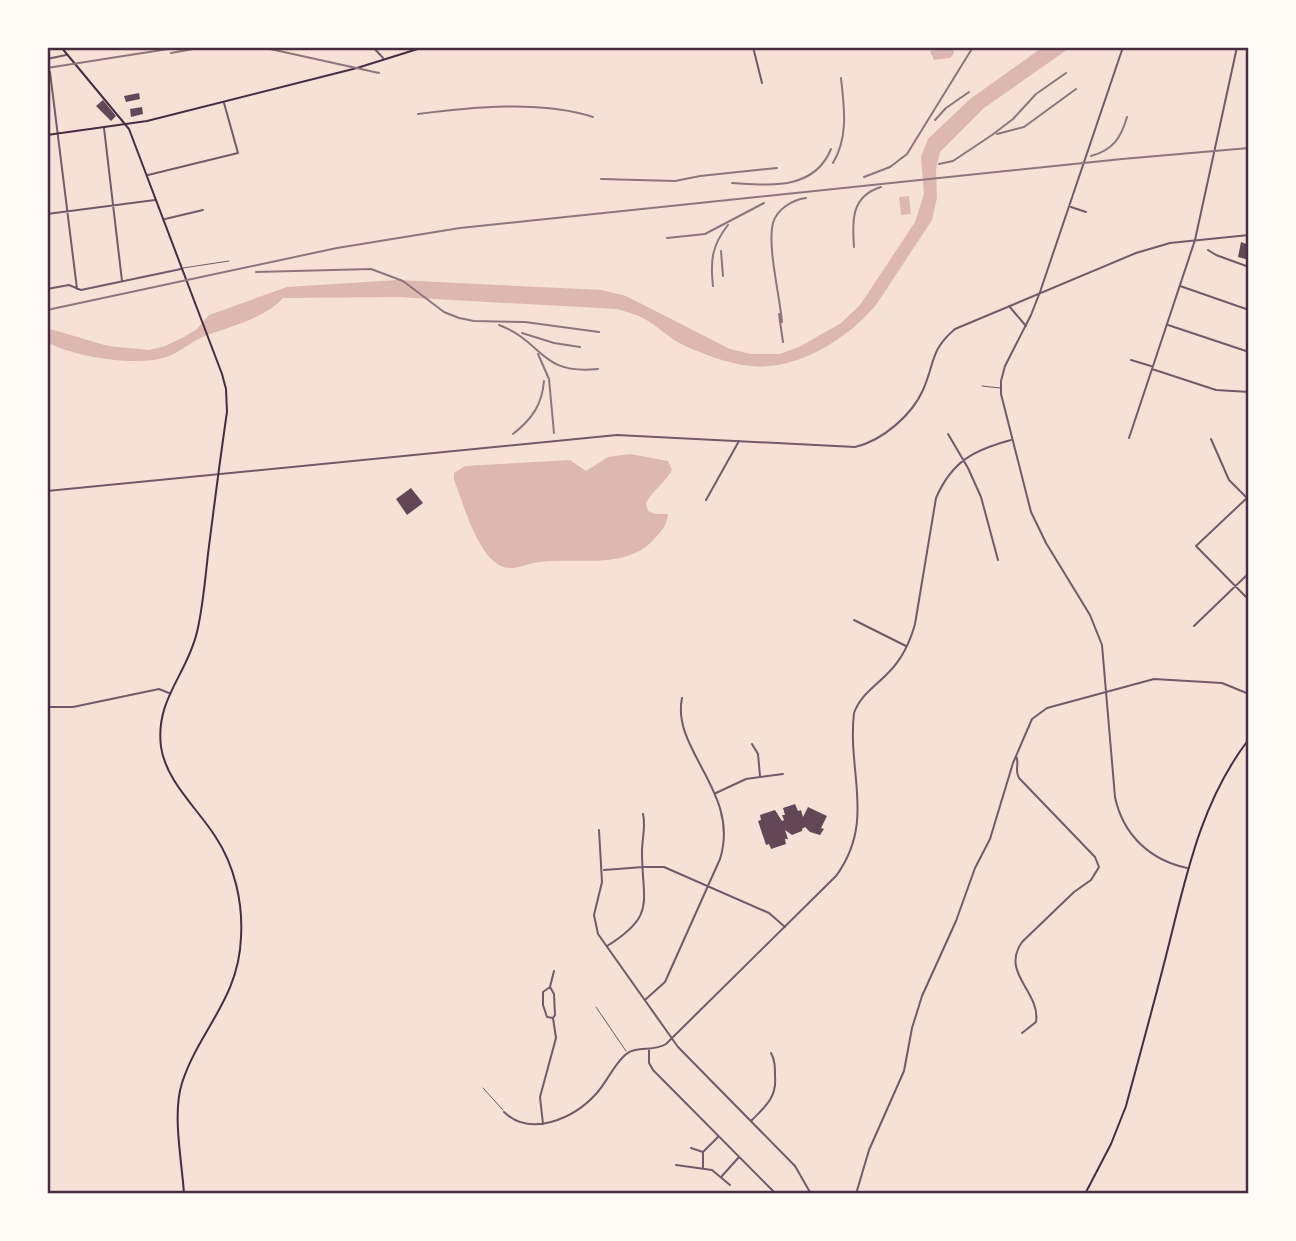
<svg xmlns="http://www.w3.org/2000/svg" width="1296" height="1241" font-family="'DejaVu Sans',sans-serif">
<rect width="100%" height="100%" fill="#f7e1d7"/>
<path fill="#dcb8b0" d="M 1043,47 L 1071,47 L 984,108 L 940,152 L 936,169 L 937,198 L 932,220 L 876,305 C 860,324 843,337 822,349 C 770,377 735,368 683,345 C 668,338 657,325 643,318 C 635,314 626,312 617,309 L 397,297 L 283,298 C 265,318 232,326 207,335 C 193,340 182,351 169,356 C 139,368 74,357 47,342 L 47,328 L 108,346 L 149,350 L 165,346 L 184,337 L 197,329 L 209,315 L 287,287 L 397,280 L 602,290 L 626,296 L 730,349 L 751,354 L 780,354 L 801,346 L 841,323 L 860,305 L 915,222 L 924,194 L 921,157 L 928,139 L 970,99 Z
M 953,48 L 954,54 L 950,58 L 934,60 L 930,51 Z
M 909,196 L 911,214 L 901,215 L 899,197 Z
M 630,454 L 668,461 L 672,470 C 665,483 653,490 646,503 L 648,511 L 655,514 L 668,514 C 667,525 663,529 656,537 C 628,571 579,557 540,562 C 527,563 516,571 503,567 C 477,557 464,504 454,480 L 454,473 L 465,466 L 570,460 L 586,471 L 608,457 Z"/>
<path fill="#644757" d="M 139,93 L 140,99 L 126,102 L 124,96 Z
M 103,100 L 116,116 L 111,121 L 96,106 Z
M 142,107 L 143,114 L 131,117 L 130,109 Z
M 1241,242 L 1249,245 L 1249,260 L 1238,257 Z
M 411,488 L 423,503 L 407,515 L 396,499 Z
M 795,804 L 798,811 L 801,810 L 803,817 L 808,807 L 827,816 L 821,828 L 824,829 L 820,835 L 810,832 L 805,827 L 802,829 L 802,831 L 792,835 L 785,830 L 788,839 L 785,839 L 786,844 L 771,849 L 769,844 L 766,845 L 758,821 L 761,820 L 760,815 L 775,810 L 782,821 L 784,820 L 782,815 L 785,815 L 783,808 Z"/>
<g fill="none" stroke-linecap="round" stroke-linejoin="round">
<path stroke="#755966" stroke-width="1" d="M 183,268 L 229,261
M 982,386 L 1000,388
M 596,1007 L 626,1051
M 483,1088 L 503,1110"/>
<path stroke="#755966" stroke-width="2" d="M 373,47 L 383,58
M 753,47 L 762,83
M 47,59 L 66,55
M 50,72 L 77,289
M 104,128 L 122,281
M 148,175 L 238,153 L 224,103
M 1071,207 L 1086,212
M 47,214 L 155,200
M 165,219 L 203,210
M 1208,250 L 1216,255 L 1249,267
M 1180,286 L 1249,310
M 47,289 L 69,285 L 81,290 L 181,269
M 1168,325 L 1249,352
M 1131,360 L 1151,366
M 1152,369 L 1216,390 L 1249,392
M 948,434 L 968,468 L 981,497 L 998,560
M 1129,438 L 1195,240 L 1237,47
M 1211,439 L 1229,480 L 1249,500
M 1249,496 L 1196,546 L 1249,600
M 706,500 L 739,441
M 854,620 L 906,646
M 1194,626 L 1249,573
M 47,707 L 73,707 L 159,689 L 169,693
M 752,744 L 758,754 L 760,776
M 1016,756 C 1020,763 1014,770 1019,778 L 1095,857 L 1099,867 L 1091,880 L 1074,892 L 1022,942 C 1000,973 1041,992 1036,1022 L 1022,1033
M 716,793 L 746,779 L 783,774
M 599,830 L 602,882 L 594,915 L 598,934 L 678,1047 L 795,1166 L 811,1194
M 604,870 L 643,867 L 664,867 L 769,913 L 785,927
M 607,946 C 657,915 642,902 642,852 C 642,838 646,827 643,814
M 550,987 L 554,971
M 646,999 L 665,982 L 720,859 C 741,793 671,750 682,698
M 649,1050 L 649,1063 L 653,1070 L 776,1194
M 504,1112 C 531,1138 574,1118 596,1094 C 607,1082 613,1066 625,1055 C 636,1045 653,1052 666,1044 L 836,876 C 876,821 847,773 854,713 C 861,694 876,686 889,672 C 903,658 910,642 915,624 L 936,498 C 952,461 974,450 1011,440
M 752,1120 C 766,1106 777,1097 775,1076 C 775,1067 775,1060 771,1053
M 543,1124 L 540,1097 L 556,1038 L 553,1018 L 555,1015 L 554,994 L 550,987 L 543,992 L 543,1005 L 547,1017 L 553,1018
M 691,1148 L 703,1152 L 718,1137
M 703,1153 L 703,1168
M 676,1165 L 712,1170 L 730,1185
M 722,1176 L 739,1157
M 856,1194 L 869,1150 L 904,1071 L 912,1028 L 922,996 L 956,921 L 975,868 L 990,839 L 1013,763 L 1032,719 L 1047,708 L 1154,679 L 1222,683 L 1249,694"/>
<path stroke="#755966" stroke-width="2" d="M 1123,47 L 1040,292 L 1031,315 L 1005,366 L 1001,381 L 1001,394 L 1031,512 L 1046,543 L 1090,615 L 1102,645 L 1115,797 C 1123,835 1150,860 1187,868
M 1009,306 L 1026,326
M 47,491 L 617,435 L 855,447 C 882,441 912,415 923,390 C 935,363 930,350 955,329 L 1136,253 L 1170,243 L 1249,235"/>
<path stroke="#4a2c40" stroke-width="2" d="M 61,47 L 129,129 L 222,374 L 226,389 L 227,412 C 220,459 214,507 208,554 C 205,580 203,607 197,632 C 187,675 155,699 161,747 C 166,781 197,808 215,836 C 235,866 243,903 241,937 C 239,999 199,1030 182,1083 C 172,1114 182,1161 184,1194
M 47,135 L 147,121 L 357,68 L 424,47
M 1085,1194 L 1111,1144 L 1126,1106 C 1141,1050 1157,993 1171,936 C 1188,867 1204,797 1249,739"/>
<path stroke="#8f747c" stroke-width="2" d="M 261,47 L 379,73
M 171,53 L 204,47
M 47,68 L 181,47
M 418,114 C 471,107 542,100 593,117
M 935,120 L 946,108 L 969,92
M 997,134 L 1024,127 L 1076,89
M 1091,156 C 1113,150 1121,138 1127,117
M 833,163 C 849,136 844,107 841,78
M 939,164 L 953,161 L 992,135 L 1013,119 L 1036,94 L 1066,73
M 864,177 L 890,167 L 907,154 L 973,47
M 601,179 L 675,181 L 700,176 L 777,168
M 732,183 C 769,185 814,191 831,149
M 667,238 L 705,234 L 764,203
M 854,247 C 852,221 851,196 881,187
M 721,251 L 723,276
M 256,272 L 371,269 L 403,281 L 444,312 L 459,318 L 474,321 L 525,322 L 599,332
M 713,286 C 710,261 712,245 728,225
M 47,310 L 337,248 L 460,228 L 1122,159 L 1249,148
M 779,314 L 783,342
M 782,322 C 780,297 767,246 773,223 C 777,209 792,200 806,198
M 499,325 C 544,342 539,375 598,369
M 522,333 L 554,343 L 580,347
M 538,354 L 549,379 L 554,433
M 513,434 C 532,419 542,405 544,381"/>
</g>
<rect width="1296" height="1241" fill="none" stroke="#fffaf5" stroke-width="98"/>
<rect x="49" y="49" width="1198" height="1143" fill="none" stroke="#4a2c40" stroke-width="2.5"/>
</svg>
